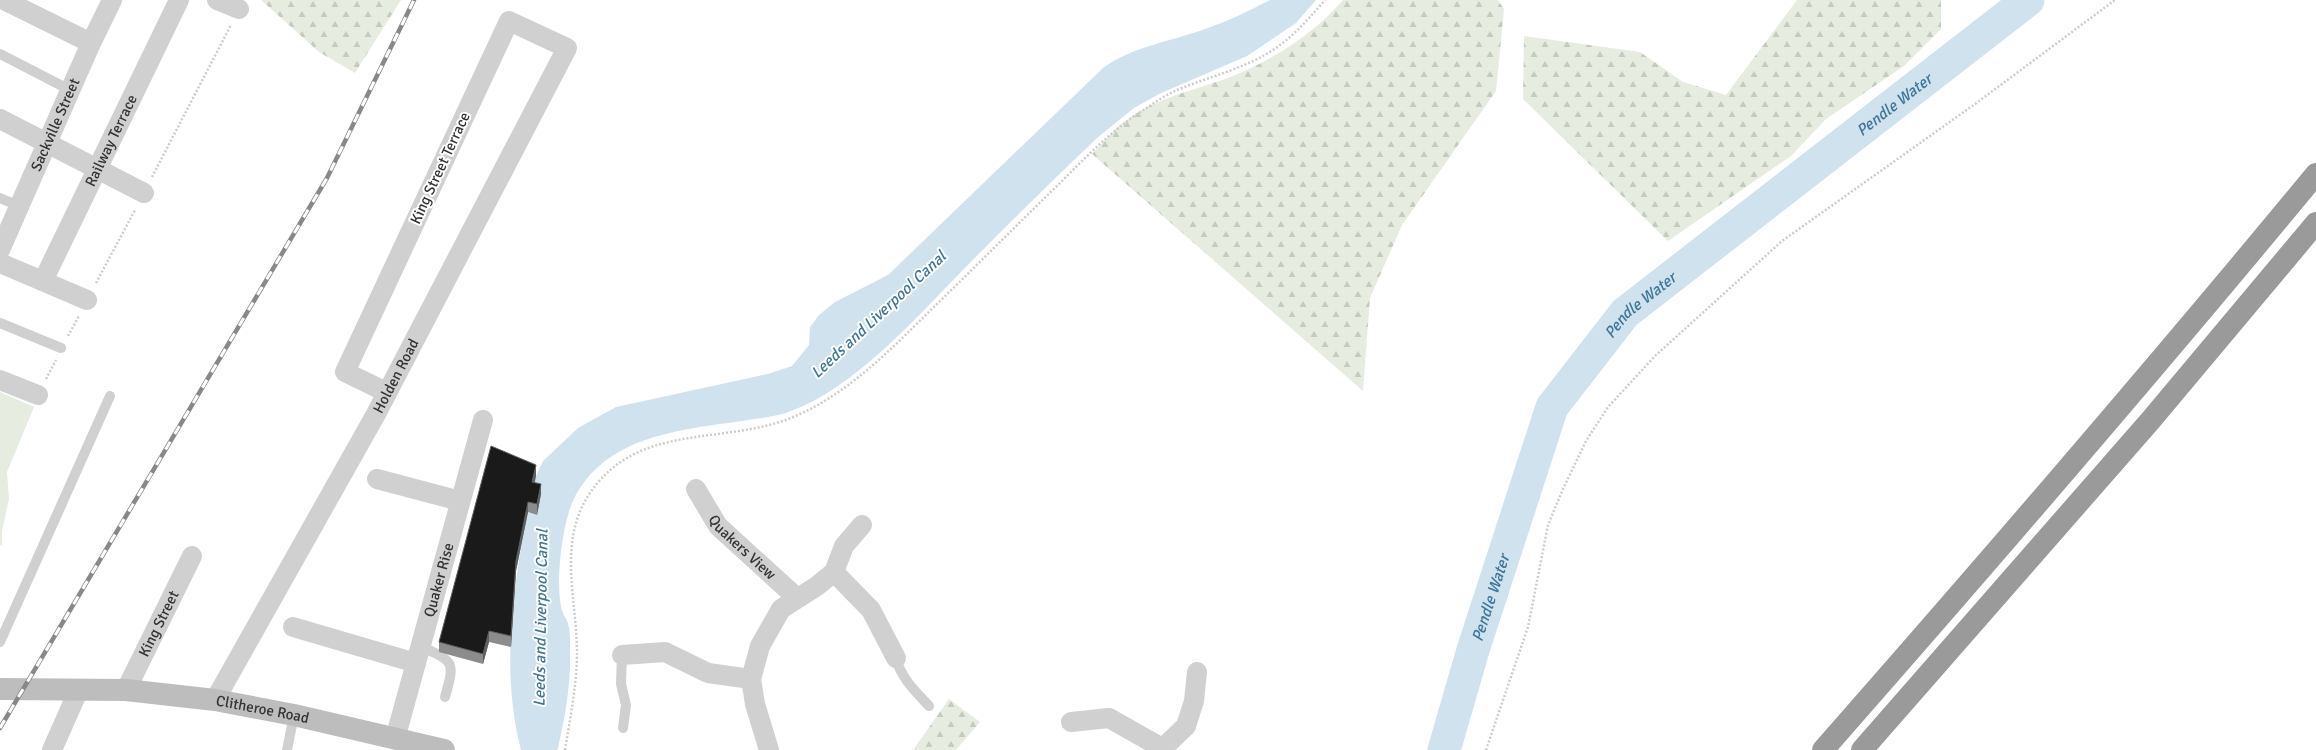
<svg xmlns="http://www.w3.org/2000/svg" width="2316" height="750" font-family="Signika,sans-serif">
<defs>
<pattern id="forest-firs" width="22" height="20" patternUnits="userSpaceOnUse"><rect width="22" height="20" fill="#e6ecdf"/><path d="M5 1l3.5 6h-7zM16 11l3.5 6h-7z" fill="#c6cbc0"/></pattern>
</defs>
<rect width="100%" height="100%" fill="#fff"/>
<path fill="#e6ecdf" d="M 0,392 L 34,407 L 7,472 L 9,499 L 2,531 L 2,546 L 0,545 Z"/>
<path fill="url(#forest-firs)" d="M 261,0 L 401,0 L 355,73 L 319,52 Z
M 1343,0 L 1498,0 L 1504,9 L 1496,91 L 1402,225 L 1370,298 L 1363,391 L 1092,154 C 1103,143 1114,129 1127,120 C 1156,98 1194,90 1228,78 C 1270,62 1314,34 1343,0 Z
M 1797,0 L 1941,0 L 1941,29 L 1904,66 L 1826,119 L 1791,156 L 1668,241 L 1523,99 L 1524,36 L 1640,52 L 1683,82 L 1726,95 Z
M 949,699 L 980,722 L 956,750 L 913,750 Z"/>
<path fill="#cfe2ee" d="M 1270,0 L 1316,0 L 1296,23 L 1247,56 L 1159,94 L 1134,108 L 1097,138 C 1051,182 1005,227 960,273 C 914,320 854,388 791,411 C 776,417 759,418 742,421 C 679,430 604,436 573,501 C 562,524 554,590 563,613 C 564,616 566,618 567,621 C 571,630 570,644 570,653 C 571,685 565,717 558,748 L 557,750 L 521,750 C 501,673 512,589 528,512 L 537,515 L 532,492 L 536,476 L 543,461 L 578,428 L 616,407 L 768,374 L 792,366 L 809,345 L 810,327 L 819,315 L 835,302 L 888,275 L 1103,68 C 1131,47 1172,41 1205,29 C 1228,21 1249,11 1270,0 Z"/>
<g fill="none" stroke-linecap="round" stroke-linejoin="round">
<path stroke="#cfe2ee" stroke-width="33" id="s1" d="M 1444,750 L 1473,650 L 1552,407 L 1625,313 L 2028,0"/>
<path stroke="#cdcdcd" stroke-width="2.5" stroke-dasharray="2 2" stroke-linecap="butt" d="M 152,177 L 231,25
M 96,283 L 135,210
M 68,336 L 79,316
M 46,379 L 56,360
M 565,750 C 570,719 576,689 577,657 C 578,604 557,545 588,496 C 638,418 729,448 800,414 C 853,390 896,344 937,304 C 979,263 1020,222 1062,181 C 1087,156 1112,130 1142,111 C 1153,104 1165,95 1177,90 C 1213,75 1253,67 1284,42 C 1299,30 1312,15 1325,0
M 1486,750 L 1528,627 L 1548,525 L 1563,489 L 1586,441 L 1608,407 L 1655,356 L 1782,241 L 1975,104 L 2115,0"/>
<path stroke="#d0d0d0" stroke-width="10" d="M 0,54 L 70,90
M 0,198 L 19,206
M 0,323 L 61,348
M 0,642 L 110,396
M 420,646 C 455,662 455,661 445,697
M 622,655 L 621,684 L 626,705 L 623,728
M 896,658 C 901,678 915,691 929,706
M 287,750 L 294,715"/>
<g stroke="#d0d0d0" stroke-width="20">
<path d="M 4,0 L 91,43"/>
<path d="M 217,0 L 239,9"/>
<path d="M 0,119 L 144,193"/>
<path id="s2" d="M 0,250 L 91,43 L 112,0"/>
<path d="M 0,263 L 87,300"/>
<path id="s3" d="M 43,281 L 179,0"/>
<path d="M 0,380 L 38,395"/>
<path d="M 377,479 L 460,501"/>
<path id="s4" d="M 696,489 L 718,526 L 797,598"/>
<path d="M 834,572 L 871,610 L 896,658"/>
<path d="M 293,627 L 416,663"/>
<path d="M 622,655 L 665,652 L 708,673 L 751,679"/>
<path id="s5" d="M 126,690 L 192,556"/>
<path id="s6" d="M 215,700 L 376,414 L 567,48 L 509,21 L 345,372 L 386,392"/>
<path d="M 1071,722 L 1109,718 L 1162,748"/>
<path id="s7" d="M 395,739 L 483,420"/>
<path d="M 52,750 L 79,689"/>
<path d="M 769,750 L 755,704 L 751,679 L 760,646 L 781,609 L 817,586 L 834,572 L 844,546 L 862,525"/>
<path d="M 1161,750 L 1186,726 L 1194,701 L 1197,672"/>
</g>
<path stroke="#bdbdbd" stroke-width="22" id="s8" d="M 0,689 L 126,690 L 215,700 L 294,715 L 444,750"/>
<path stroke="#9a9a9a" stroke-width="22" d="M 1823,750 C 1990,560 2155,369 2316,174
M 1862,750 L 2150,421 L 2316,223"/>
<g stroke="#888" stroke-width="4.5">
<path id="rail" d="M 0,728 L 327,178 L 414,0"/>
</g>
<use href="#rail" stroke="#fff" stroke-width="3" stroke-dasharray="9" stroke-linecap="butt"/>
</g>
<path fill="#8c8c8c" d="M 536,476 L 535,482 L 541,494 L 537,515 L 528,512 L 516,571 L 511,647 L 489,642 L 483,664 L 439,652 L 439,642 Z"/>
<path fill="#5f5f5f" d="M 536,465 L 536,476 L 532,492 L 532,482 Z
M 541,484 L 541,494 L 537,515 L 537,504 Z
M 528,502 L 528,512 L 516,571 L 511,647 L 511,636 L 516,561 Z
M 489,631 L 489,642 L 483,664 L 483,654 Z"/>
<path fill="#1a1a1a" stroke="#5f5f5f" d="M 491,446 L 536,465 L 532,482 L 541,484 L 537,504 L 528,502 L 516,561 L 511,636 L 489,631 L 483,654 L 439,642 Z"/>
<g text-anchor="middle" stroke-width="4" stroke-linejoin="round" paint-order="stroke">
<g font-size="15" fill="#333" stroke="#fff">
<text dy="5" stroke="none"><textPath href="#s2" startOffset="137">Sackville Street</textPath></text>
<text dy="5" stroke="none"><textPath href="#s3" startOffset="156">Railway Terrace</textPath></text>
<text transform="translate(440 168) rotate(-65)" y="5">King Street Terrace</text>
<text dy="5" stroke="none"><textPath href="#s6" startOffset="371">Holden Road</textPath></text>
<text dy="5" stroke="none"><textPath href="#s4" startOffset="75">Quakers View</textPath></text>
<text dy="5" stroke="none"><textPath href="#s7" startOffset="165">Quaker Rise</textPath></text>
<text dy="5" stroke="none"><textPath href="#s5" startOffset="74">King Street</textPath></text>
<text dy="5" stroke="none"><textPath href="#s8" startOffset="264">Clitheroe Road</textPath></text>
</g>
<g font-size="16" font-style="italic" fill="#3f7597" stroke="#fff">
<text dy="6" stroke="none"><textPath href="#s1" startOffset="819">Pendle Water</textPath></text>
<text dy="6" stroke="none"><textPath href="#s1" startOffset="495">Pendle Water</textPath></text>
<text transform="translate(878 314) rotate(-43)" y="6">Leeds and Liverpool Canal</text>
<text dy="6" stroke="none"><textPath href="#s1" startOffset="159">Pendle Water</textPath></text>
<text transform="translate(540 618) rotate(-89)" y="6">Leeds and Liverpool Canal</text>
</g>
</g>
</svg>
